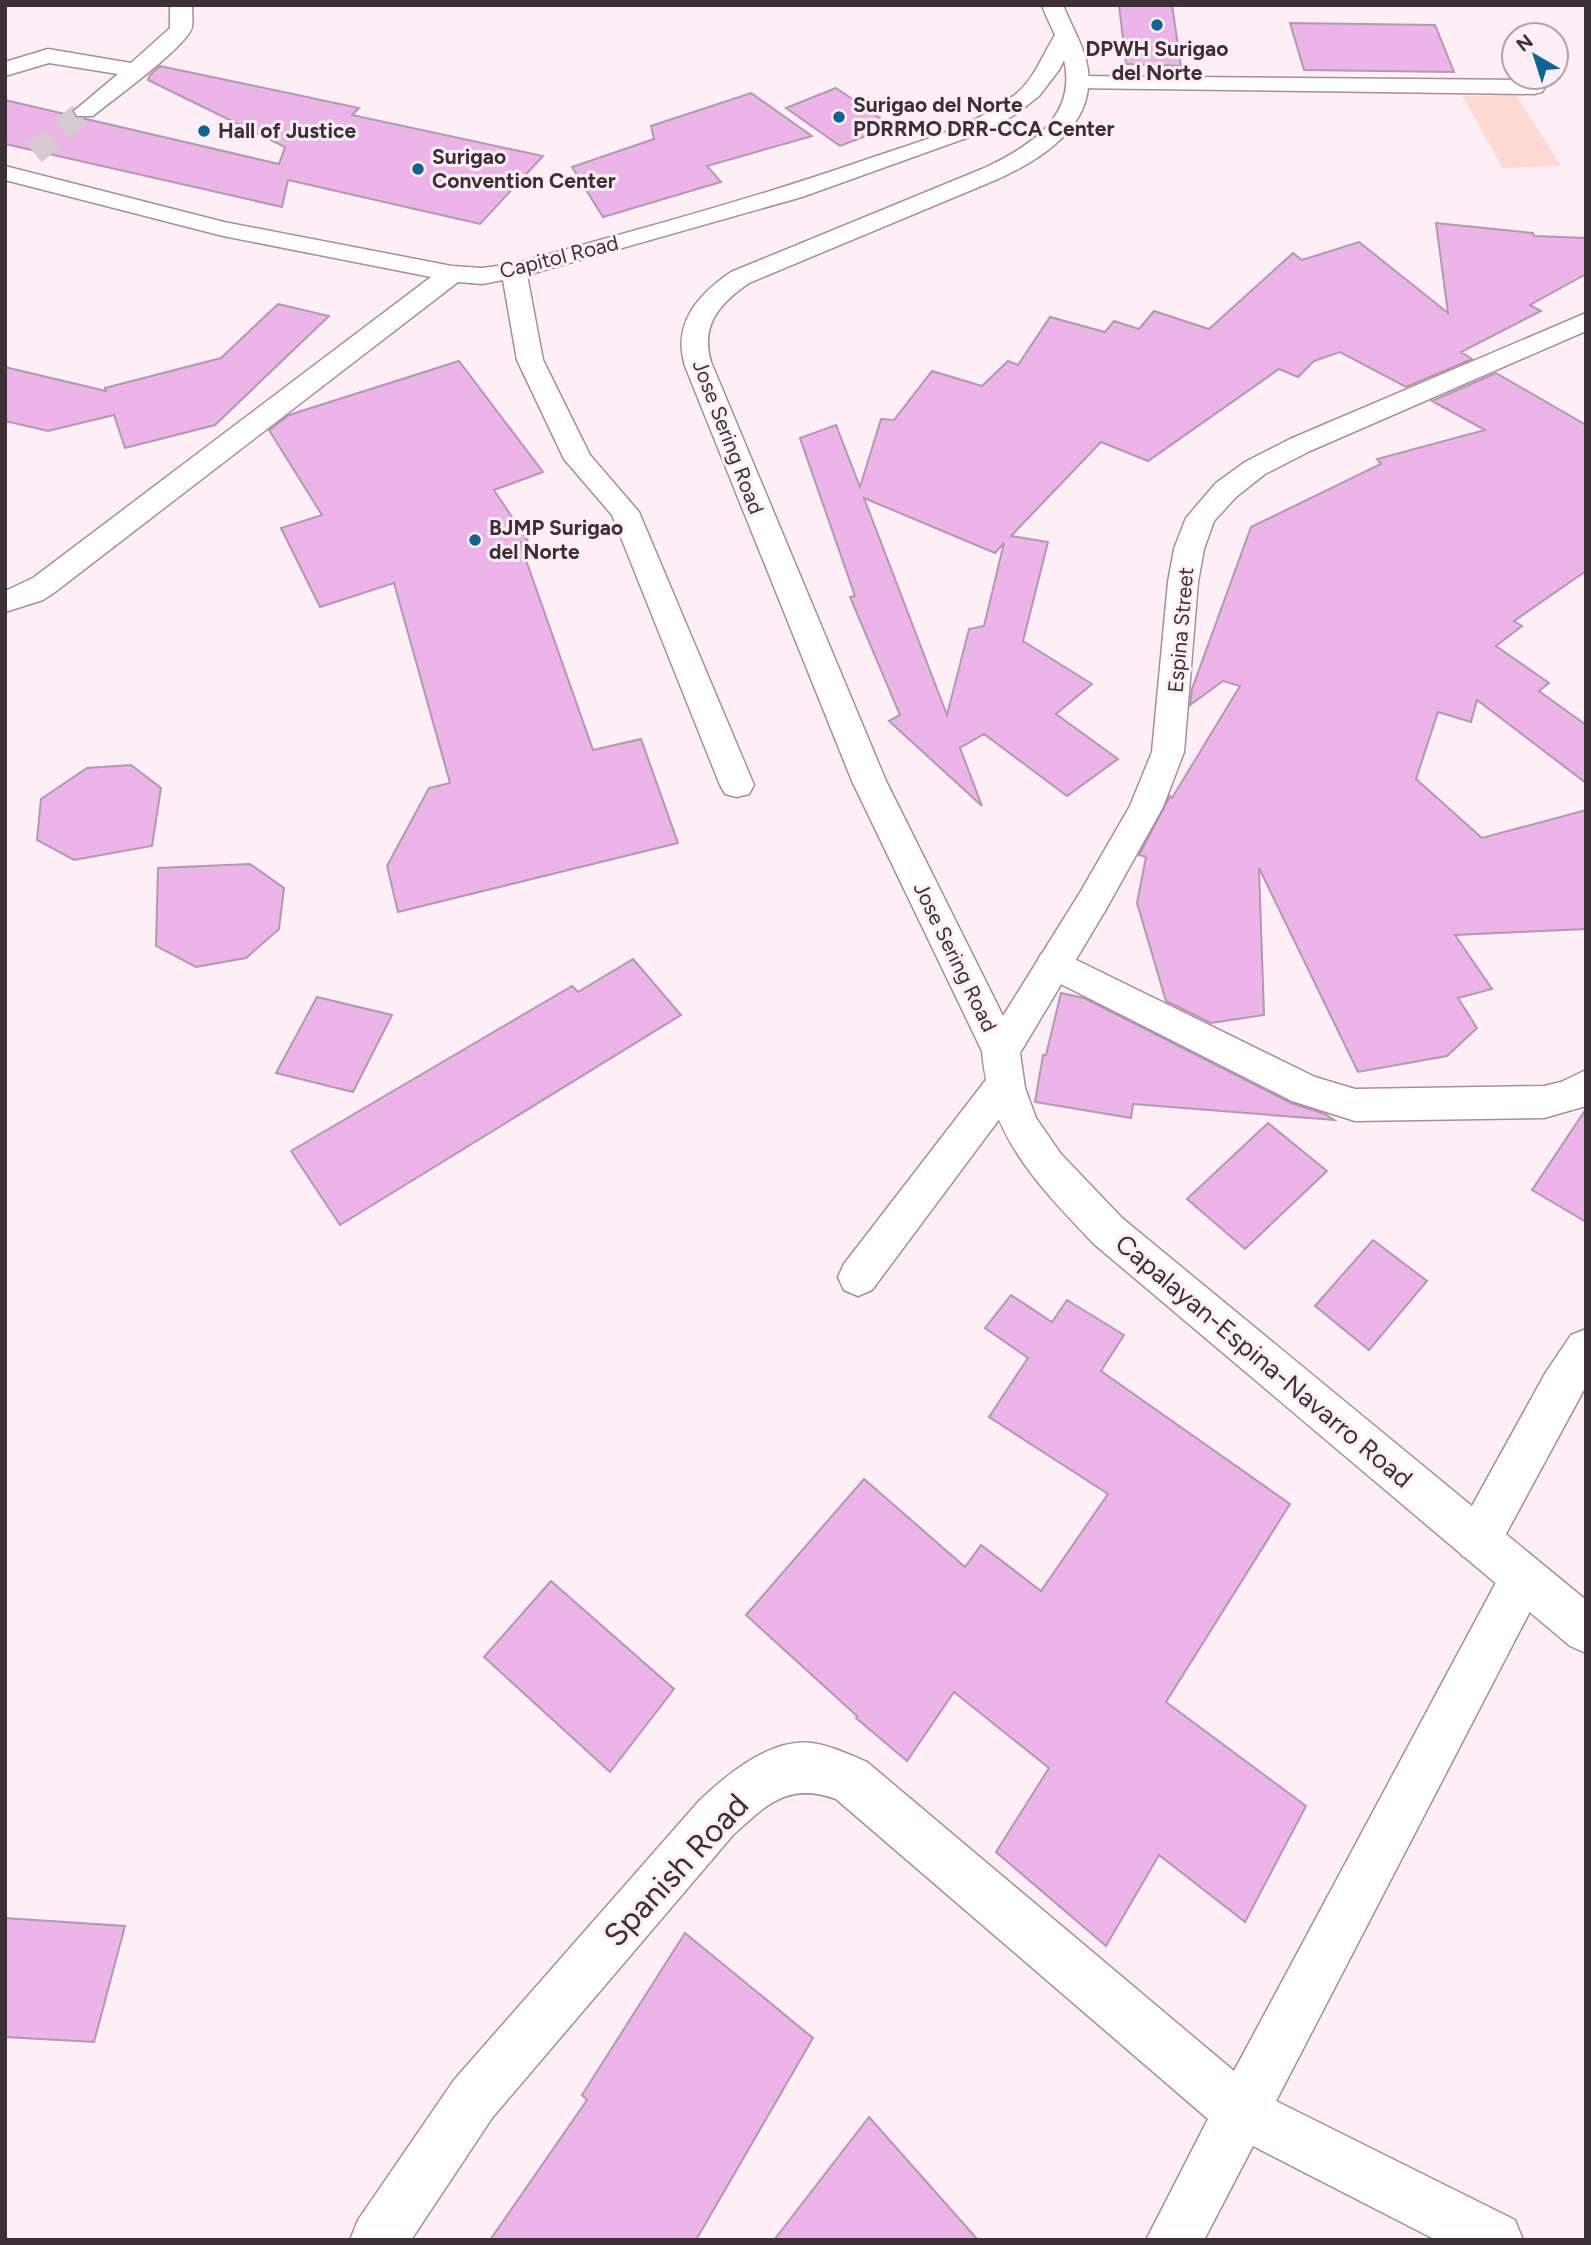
<svg xmlns="http://www.w3.org/2000/svg" width="1591" height="2245" font-family="Figtree,sans-serif">
<rect width="100%" height="100%" fill="#fdeff5"/>
<path fill="#fddad1" d="M 1516,95 L 1561,166 L 1503,168 L 1462,96 Z"/>
<path fill="#ecb4e8" stroke="#b199af" stroke-width="2" fill-rule="evenodd" d="M 1119,5 L 1172,5 L 1181,66 L 1126,64 Z
M 1290,23 L 1435,25 L 1454,72 L 1304,70 Z
M 160,66 L 359,108 L 352,115 L 543,156 L 480,224 L 288,180 L 282,207 L 5,144 L 5,100 L 279,164 L 285,147 L 148,80 L 150,75 Z
M 836,88 L 892,126 L 840,146 L 786,108 Z
M 751,93 L 812,136 L 707,166 L 721,182 L 603,217 L 572,167 L 654,139 L 651,126 Z
M 1436,223 L 1533,233 L 1534,236 L 1586,238 L 1586,274 L 1530,305 L 1541,311 L 1461,352 L 1472,359 L 1406,387 L 1340,352 L 1314,361 L 1298,377 L 1279,369 L 1148,461 L 1101,442 L 1011,536 L 1048,542 L 1023,641 L 1092,684 L 1056,714 L 1118,759 L 1067,796 L 984,734 L 960,748 L 982,806 L 889,721 L 900,715 L 850,597 L 855,596 L 800,438 L 836,425 L 860,487 L 881,419 L 894,420 L 932,371 L 982,386 L 1008,361 L 1018,365 L 1050,317 L 1105,332 L 1114,321 L 1139,329 L 1154,311 L 1209,329 L 1293,253 L 1302,260 L 1359,242 L 1448,313 ZM 864,498 L 995,553 L 1004,543 L 984,626 L 969,629 L 947,715 Z
M 278,304 L 329,316 L 215,425 L 125,448 L 114,415 L 48,431 L 5,421 L 5,367 L 106,391 L 105,388 L 221,358 Z
M 459,361 L 543,472 L 494,490 L 528,541 L 520,543 L 593,750 L 641,739 L 678,843 L 398,912 L 387,866 L 429,788 L 450,783 L 394,583 L 320,607 L 281,528 L 322,515 L 269,430 L 289,415 Z
M 1496,373 L 1586,425 L 1586,571 L 1514,621 L 1522,626 L 1496,646 L 1549,683 L 1539,691 L 1586,725 L 1586,783 L 1477,700 L 1471,722 L 1438,712 L 1416,779 L 1482,838 L 1586,810 L 1586,929 L 1455,935 L 1492,989 L 1458,998 L 1477,1028 L 1447,1056 L 1358,1072 L 1259,868 L 1264,1015 L 1211,1023 L 1166,1001 L 1137,903 L 1146,857 L 1139,855 L 1170,796 L 1172,798 L 1240,686 L 1223,681 L 1190,705 L 1192,689 L 1251,527 L 1381,464 L 1377,459 L 1485,430 L 1432,401 Z
M 131,765 L 161,788 L 152,846 L 74,860 L 37,840 L 41,799 L 87,768 Z
M 250,864 L 284,888 L 279,929 L 246,958 L 196,967 L 156,946 L 158,868 Z
M 633,959 L 681,1015 L 340,1225 L 291,1151 L 572,986 L 578,992 Z
M 1061,993 L 1084,998 L 1291,1103 L 1325,1114 L 1334,1120 L 1133,1104 L 1131,1118 L 1035,1102 L 1043,1055 L 1046,1055 Z
M 317,997 L 392,1015 L 353,1092 L 276,1073 Z
M 1586,1109 L 1586,1222 L 1532,1190 Z
M 1268,1123 L 1327,1171 L 1245,1249 L 1187,1199 Z
M 1373,1240 L 1427,1281 L 1369,1350 L 1315,1306 Z
M 1011,1295 L 1052,1322 L 1067,1300 L 1124,1335 L 1101,1371 L 1290,1504 L 1166,1702 L 1306,1806 L 1245,1922 L 1159,1855 L 1106,1946 L 996,1852 L 1049,1768 L 954,1692 L 907,1761 L 856,1718 L 857,1716 L 746,1615 L 864,1479 L 965,1567 L 981,1545 L 1041,1591 L 1108,1494 L 989,1417 L 1028,1358 L 985,1328 Z
M 551,1581 L 674,1689 L 610,1772 L 484,1657 Z
M 5,1918 L 125,1926 L 94,2042 L 5,2037 Z
M 685,1933 L 813,2038 L 696,2240 L 490,2240 L 587,2100 L 582,2095 Z
M 869,2117 L 978,2240 L 774,2240 Z"/>
<g fill="none" stroke-linecap="round" stroke-linejoin="round">
<path stroke="#d6c9cf" stroke-width="24" stroke-dasharray="24 12" stroke-linecap="butt" d="M 34,153 L 85,111"/>
<g stroke="#ab8c99" stroke-width="3">
<path id="minor" d="M 170,5 L 192,5 C 192,12 193,21 192,27 C 188,46 111,101 93,116 L 77,116 L 74,111 L 118,74 L 49,63 L 5,76 L 5,62 L 48,49 L 131,63 L 170,28 Z
M 1065,31 L 1073,32 L 1076,37 L 1059,70 L 1039,96 L 1016,114 L 983,132 L 802,197 L 527,275 L 543,360 L 590,455 L 639,512 L 754,785 L 749,794 L 737,797 L 725,794 L 720,785 L 612,515 L 564,459 L 517,360 L 503,280 L 482,284 L 458,282 L 55,592 L 43,600 L 5,612 L 5,591 L 33,578 L 431,277 L 223,236 L 5,180 L 5,166 L 224,222 L 452,266 L 482,268 L 512,264 C 631,232 749,200 865,160 C 916,142 973,128 1016,94 C 1036,77 1043,53 1057,32 Z
M 1078,76 L 1534,80 L 1542,82 L 1545,87 L 1542,92 L 1534,94 L 1070,88 L 1067,83 L 1070,78 Z
M 1054,949 L 1315,1077 L 1355,1089 L 1544,1086 L 1561,1082 L 1586,1070 L 1586,1106 L 1544,1118 L 1355,1121 L 1292,1101 L 1041,974 L 1036,964 L 1041,954 Z
M 1005,1067 L 1018,1072 L 1024,1083 L 1018,1094 L 872,1290 L 858,1296 L 844,1290 L 838,1277 L 844,1264 L 992,1072 Z
M 1586,1329 L 1586,1386 L 1494,1556 L 1478,1563 L 1462,1556 L 1455,1540 L 1462,1524 L 1546,1372 L 1571,1335 Z
M 1523,1555 L 1539,1562 L 1546,1578 L 1539,1594 L 1276,2101 L 1515,2220 L 1523,2240 L 1436,2240 L 1253,2146 L 1204,2240 L 1146,2240 L 1208,2119 L 836,1799 C 788,1782 767,1804 733,1835 L 492,2118 L 411,2240 L 350,2240 L 358,2220 L 454,2080 L 699,1801 C 726,1775 771,1738 811,1743 C 830,1745 850,1755 867,1762 L 1234,2071 L 1507,1562 Z"/>
</g>
<g stroke="#ab8c99" stroke-width="3">
<path id="major" d="M 1042,5 L 1063,5 C 1070,23 1081,41 1086,60 C 1101,121 1046,157 998,179 L 749,283 C 720,303 700,325 711,362 L 886,781 L 1003,1016 L 1081,891 L 1130,806 L 1152,752 L 1168,582 L 1174,549 L 1186,518 L 1216,483 L 1245,462 L 1290,439 L 1586,313 L 1586,331 L 1310,451 L 1265,474 L 1236,497 L 1214,521 L 1204,549 L 1198,582 L 1184,752 L 1163,807 L 1105,911 L 1020,1053 L 1025,1088 L 1036,1118 L 1061,1154 L 1122,1218 L 1586,1600 L 1586,1653 L 1570,1646 L 1094,1244 C 1038,1185 989,1136 982,1051 L 852,781 L 685,366 C 672,323 698,295 731,272 L 982,169 C 1027,148 1078,118 1064,60 C 1060,41 1048,23 1042,5 Z"/>
</g>
<use href="#minor" fill="#fff" fill-rule="evenodd"/>
<use href="#major" fill="#fff" fill-rule="evenodd"/>
</g>
<g fill="#0d6495" stroke="#fdeff5" stroke-width="2.5">
<circle cx="1157" cy="25" r="7"/>
<circle cx="839" cy="117" r="7"/>
<circle cx="204" cy="131" r="7"/>
<circle cx="418" cy="169" r="7"/>
<circle cx="475" cy="540" r="7"/>
</g>
<g text-anchor="middle" stroke-width="6" stroke-linejoin="round" paint-order="stroke">
<g font-size="21" font-weight="bold" fill="#3c2f35" stroke="#fdeff5" text-anchor="start">
<text x="1157" y="56" text-anchor="middle">DPWH Surigao<tspan x="1157" dy="24">del Norte</tspan></text>
<text x="853" y="112">Surigao del Norte<tspan x="853" dy="24">PDRRMO DRR-CCA Center</tspan></text>
<text x="218" y="138">Hall of Justice</text>
<text x="432" y="164">Surigao<tspan x="432" dy="24">Convention Center</tspan></text>
<text x="489" y="535">BJMP Surigao<tspan x="489" dy="24">del Norte</tspan></text>
</g>
<g font-size="21" fill="#3c2f35" stroke="#fdeff5">
<text transform="translate(559 257) rotate(-14)" y="7">Capitol Road</text>
<text transform="translate(728 437) rotate(69)" y="7">Jose Sering Road</text>
<text transform="translate(1181 630) rotate(-85)" y="7">Espina Street</text>
<text transform="translate(955 957) rotate(64)" y="7">Jose Sering Road</text>
</g>
<g font-size="26" fill="#3c2f35" stroke="#fdeff5">
<text transform="translate(1264 1361) rotate(40)" y="9">Capalayan-Espina-Navarro Road</text>
</g>
<g font-size="32" fill="#3c2f35" stroke="#fdeff5">
<text transform="translate(676 1870) rotate(-47)" y="11">Spanish Road</text>
</g>
</g>
<rect width="1591" height="2245" fill="none" stroke="#3c2f35" stroke-width="14"/>
<g transform="translate(1535 56) rotate(321)"><circle r="33" fill="#fdeff5" stroke="#b0a2a8" stroke-width="2"/>
<path d="M0-5L12 26L0 18L-12 26Z" fill="#0d6495"/>
<text y="-10" font-size="19" font-weight="bold" text-anchor="middle" fill="#3c2f35">N</text>
</g>
</svg>
